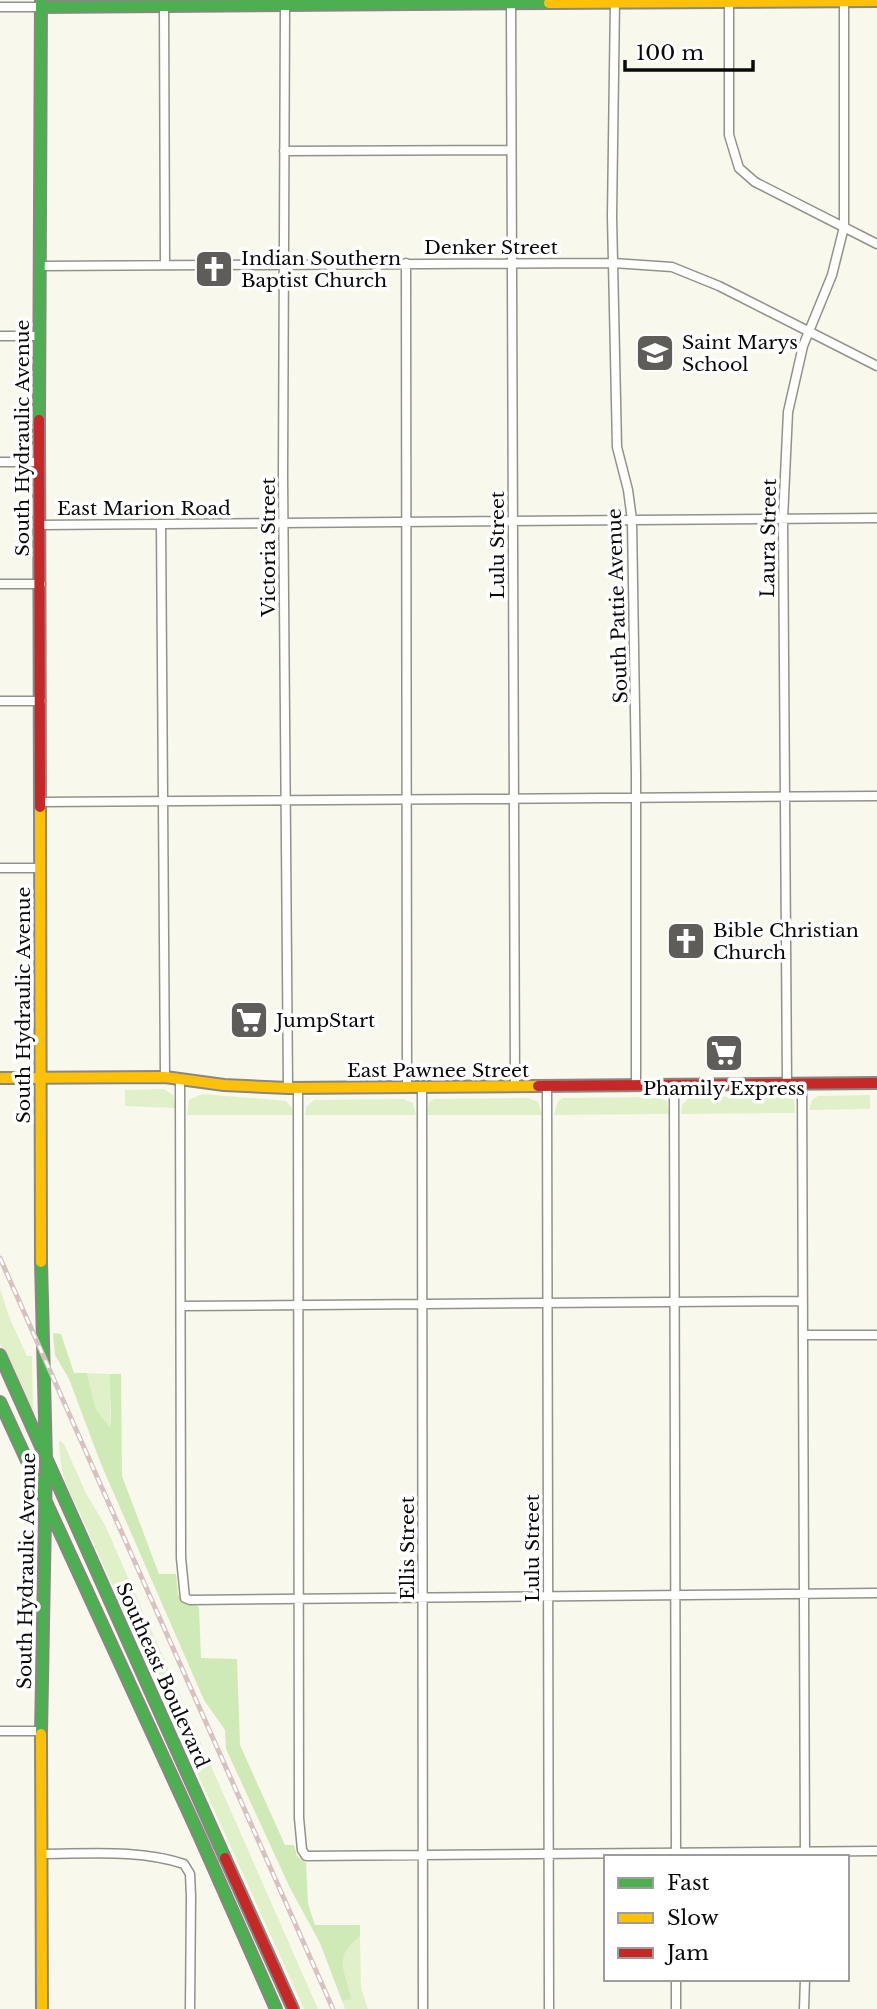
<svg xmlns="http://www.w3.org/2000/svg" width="877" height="2009" font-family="'Libre Baskerville',serif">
<rect width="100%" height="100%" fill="#f9f8ed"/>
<path fill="#e0f1ca" d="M 164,1089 L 173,1095 L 176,1108 L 125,1106 L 125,1090 Z
M 202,1094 L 286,1101 L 292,1108 L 293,1115 L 187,1115 L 189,1100 Z
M 870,1095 L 870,1109 L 809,1110 L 812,1100 L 818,1096 Z
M 785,1096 L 794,1100 L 795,1113 L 681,1114 L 682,1105 L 690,1097 Z
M 657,1097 L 667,1101 L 669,1114 L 554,1115 L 558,1101 L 563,1098 Z
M 528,1098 L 538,1102 L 542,1115 L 427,1115 L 429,1102 L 434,1099 Z
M 403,1099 L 413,1103 L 416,1115 L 305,1115 L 306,1107 L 314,1100 Z
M 0,1289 L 10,1319 L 27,1356 L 32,1356 L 33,1408 L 31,1411 L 29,1410 L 0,1344 Z
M 87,1373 L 110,1374 C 108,1393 112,1410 110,1429 L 96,1409 Z
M 59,1440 L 64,1444 L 86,1493 L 105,1525 L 318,2009 L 304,2009 L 77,1507 C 64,1482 60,1469 59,1440 Z
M 360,1936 L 361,1988 L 368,2009 L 345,2009 L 342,2001 L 352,1998 C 343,1968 333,1959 360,1936 Z"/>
<path fill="#d0eab7" d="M 53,1333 L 61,1334 L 74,1373 L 87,1373 L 96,1409 L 110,1428 C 113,1411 108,1392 110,1374 L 121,1374 L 122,1476 L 159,1574 L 176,1574 L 178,1594 L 181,1600 L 199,1607 L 201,1658 L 237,1659 L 240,1745 L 285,1845 L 294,1845 L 297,1856 L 306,1863 L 308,1904 L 315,1925 L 360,1925 L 360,1936 C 333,1959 344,1968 352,1999 L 342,2001 L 320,1943 L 290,1888 L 226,1749 L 225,1730 L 204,1700 L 101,1464 L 69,1379 L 55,1355 Z"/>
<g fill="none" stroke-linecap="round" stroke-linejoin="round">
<g stroke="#92918c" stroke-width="11">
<path id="street" d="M 615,0 L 612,216 L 617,447 L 628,490 L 632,520 L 636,774 L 636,1086
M 729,0 L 729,135 L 739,168 L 755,182 L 877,244
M 511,4 L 515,1087
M 285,5 L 283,476 L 288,1088
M 164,6 L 165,265
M 0,7 L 41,7
M 284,151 L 511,150
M 406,263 L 407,1087
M 39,266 L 613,263 L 672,267 L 719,286 L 877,366
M 0,336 L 39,336
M 0,462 L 40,462
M 161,524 L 165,1077
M 40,525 L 877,518
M 0,584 L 41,584
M 0,701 L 41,701
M 41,802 L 877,796
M 0,868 L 41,868
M 180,1079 L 181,1558 L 185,1598 L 190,1600 L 877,1593
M 787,1084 L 783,519 L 788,412 L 803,346 L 832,275 L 844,227 L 844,0
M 802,1084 L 805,1857
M 674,1086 L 676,1857
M 422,1087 L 423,2009
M 547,1087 L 549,2009
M 298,1088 L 299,1818 L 302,1850 L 306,1856 L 877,1851
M 181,1306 L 803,1301
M 803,1335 L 877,1335
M 0,1731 L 41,1731
M 41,1854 C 88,1854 139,1849 184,1864 L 190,1874 L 191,1896 L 190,2009
M 676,1979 L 676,2009
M 804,2009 L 805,1979"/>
</g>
<g stroke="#888883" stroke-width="14">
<path id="fast" d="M 41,7 L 549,3
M 39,420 L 41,0
M 41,1262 L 46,1460 L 41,1734
M 0,1355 L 225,1858
M 0,1402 L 199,1835 L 276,2009"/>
</g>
<g stroke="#888883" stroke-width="14">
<path id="slow" d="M 549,3 L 877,1
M 40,807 L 41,1262
M 0,1078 L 165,1077 L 224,1085 L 288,1088 L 538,1086
M 41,1734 L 42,2009"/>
</g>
<g stroke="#888883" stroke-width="14">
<path id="jam" d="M 39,420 L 40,807
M 538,1086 L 877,1083
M 225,1858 L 293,2009"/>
</g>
<use href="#street" stroke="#fefefc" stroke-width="8"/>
<use href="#fast" stroke="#4caf50" stroke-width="10"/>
<use href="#slow" stroke="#ffc107" stroke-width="10"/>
<use href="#jam" stroke="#c62828" stroke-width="10"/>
<g stroke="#d7c2c1" stroke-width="5">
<path id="rail" d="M 0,1258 L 333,2009"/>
</g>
<use href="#rail" stroke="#fff" stroke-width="2.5" stroke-dasharray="8" stroke-linecap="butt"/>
</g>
<defs>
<g id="church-square" transform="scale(2.0125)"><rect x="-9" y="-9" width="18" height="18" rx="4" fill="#5e5d59" stroke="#fff"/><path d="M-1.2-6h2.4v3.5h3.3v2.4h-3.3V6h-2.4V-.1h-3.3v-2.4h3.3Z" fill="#fff"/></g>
<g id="school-square" transform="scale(2.0125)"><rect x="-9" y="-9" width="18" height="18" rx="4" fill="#5e5d59" stroke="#fff"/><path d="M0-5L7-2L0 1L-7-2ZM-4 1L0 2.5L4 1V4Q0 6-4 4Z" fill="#fff"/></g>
<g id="supermarket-square" transform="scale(2.0125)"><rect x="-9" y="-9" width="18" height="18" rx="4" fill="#5e5d59" stroke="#fff"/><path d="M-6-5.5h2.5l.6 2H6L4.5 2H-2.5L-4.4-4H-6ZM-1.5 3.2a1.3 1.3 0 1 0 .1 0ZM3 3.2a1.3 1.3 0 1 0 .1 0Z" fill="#fff"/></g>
</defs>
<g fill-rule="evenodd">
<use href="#church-square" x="214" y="269"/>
<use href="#school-square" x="655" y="353"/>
<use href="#church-square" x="686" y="941"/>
<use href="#supermarket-square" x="249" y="1020"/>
<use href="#supermarket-square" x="724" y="1053"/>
</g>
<g text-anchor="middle" stroke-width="7" stroke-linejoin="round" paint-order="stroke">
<g font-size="19" fill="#0a0a0a" stroke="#fff">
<text x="491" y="254">Denker Street</text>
<text transform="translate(22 438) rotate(-90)" y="7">South Hydraulic Avenue</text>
<text x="144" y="515">East Marion Road</text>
<text transform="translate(768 538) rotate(-89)" y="7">Laura Street</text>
<text transform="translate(497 545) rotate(-90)" y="7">Lulu Street</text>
<text transform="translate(268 547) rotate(-90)" y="7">Victoria Street</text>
<text transform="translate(617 606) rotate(-92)" y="7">South Pattie Avenue</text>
<text transform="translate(23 1005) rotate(-90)" y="7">South Hydraulic Avenue</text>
<text x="438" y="1077">East Pawnee Street</text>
<text transform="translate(407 1548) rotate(-90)" y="7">Ellis Street</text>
<text transform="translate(532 1548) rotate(-90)" y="7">Lulu Street</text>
<text transform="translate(26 1571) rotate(-89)" y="7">South Hydraulic Avenue</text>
<text transform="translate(163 1675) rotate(66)" y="7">Southeast Boulevard</text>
</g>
<g font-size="19" fill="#0a0a0a" stroke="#fff" text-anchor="start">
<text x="241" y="265">Indian Southern<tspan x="241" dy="22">Baptist Church</tspan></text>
<text x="682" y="349">Saint Marys<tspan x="682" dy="22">School</tspan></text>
<text x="713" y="937">Bible Christian<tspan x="713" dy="22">Church</tspan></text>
<text x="276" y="1027">JumpStart</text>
<text x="724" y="1095" text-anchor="middle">Phamily Express</text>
</g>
</g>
<rect x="604" y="1855" width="245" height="126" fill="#ffffff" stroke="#9d9d9d" stroke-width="2"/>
<rect x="618" y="1878" width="35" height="10" fill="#4caf50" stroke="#9d9d9d" stroke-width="2"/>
<text x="667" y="1890" font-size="21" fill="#0a0a0a">Fast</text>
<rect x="618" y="1913" width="35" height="10" fill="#ffc107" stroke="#9d9d9d" stroke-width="2"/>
<text x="667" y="1925" font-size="21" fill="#0a0a0a">Slow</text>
<rect x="618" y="1948" width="35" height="10" fill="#c62828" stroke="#9d9d9d" stroke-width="2"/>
<text x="667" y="1960" font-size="21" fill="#0a0a0a">Jam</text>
<path d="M625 60v10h128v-10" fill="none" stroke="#0a0a0a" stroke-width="3.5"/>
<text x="636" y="60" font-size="21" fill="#0a0a0a" stroke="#ffffff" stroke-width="5" paint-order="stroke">100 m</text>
</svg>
